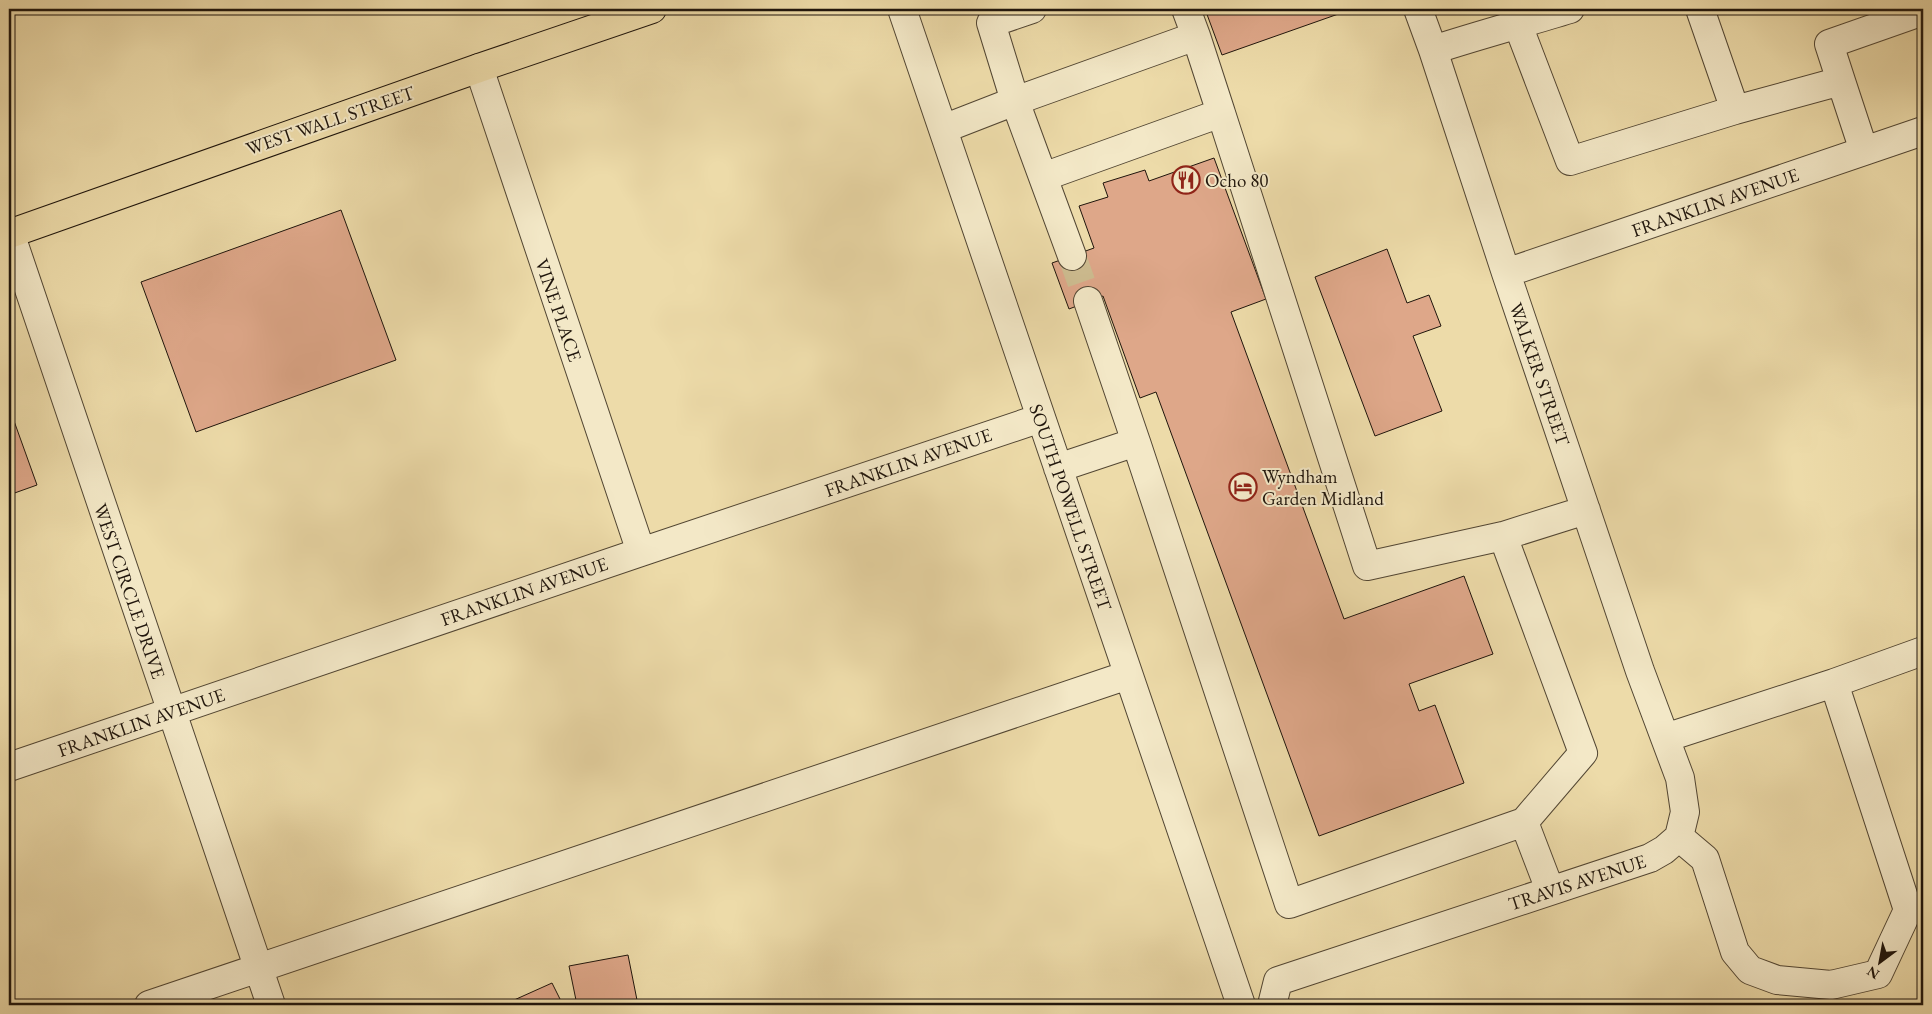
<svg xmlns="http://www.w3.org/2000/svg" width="1932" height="1014" font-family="'EB Garamond',serif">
<rect width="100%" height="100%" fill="#eddba9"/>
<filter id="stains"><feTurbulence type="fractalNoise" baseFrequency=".004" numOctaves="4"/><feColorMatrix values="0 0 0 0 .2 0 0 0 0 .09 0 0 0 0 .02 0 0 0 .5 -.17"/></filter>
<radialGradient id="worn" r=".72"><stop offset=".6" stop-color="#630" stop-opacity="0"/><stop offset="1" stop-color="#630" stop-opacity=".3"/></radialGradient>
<path fill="#dea789" stroke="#1f150c" d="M 1205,9 L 1343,9 L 1344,12 L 1222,55 Z
M 1214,158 L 1266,299 L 1231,312 L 1344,619 L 1464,576 L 1493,654 L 1409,684 L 1419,711 L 1435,705 L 1464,783 L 1319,836 L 1156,392 L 1140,398 L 1103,296 L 1069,309 L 1052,263 L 1094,248 L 1079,206 L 1108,197 L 1103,183 L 1145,170 L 1149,181 Z
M 341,210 L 396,360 L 196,432 L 141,282 Z
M 1387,249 L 1407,303 L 1429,295 L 1441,326 L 1413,336 L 1442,411 L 1375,436 L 1315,277 Z
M 9,407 L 37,485 L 9,495 Z
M 628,955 L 638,1005 L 577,1005 L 569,966 Z
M 552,983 L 563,1005 L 503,1005 Z"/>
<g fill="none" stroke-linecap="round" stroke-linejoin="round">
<path stroke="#cebd91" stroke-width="28" stroke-dasharray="28 14" stroke-linecap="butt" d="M 1072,256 L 1088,301"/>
<g stroke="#524633" stroke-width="30">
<path id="minor" d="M 902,9 L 1241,1005
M 1032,9 L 991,23 L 1015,101 L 1196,36 L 1186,9
M 1700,9 L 1735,110 L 1841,81 L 1864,151
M 1518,25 L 1570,161 L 1735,110
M 1433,50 C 1479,35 1524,23 1570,9
M 479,68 L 641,552
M 1841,81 L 1829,44 L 1923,11
M 1221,113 L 1367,566 L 1503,536 L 1586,510
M 943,129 L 1015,101 L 1072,256
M 1043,177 L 1221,113 L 1196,36
M 10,233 L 271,1005
M 1506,273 L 1923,131
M 1136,442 L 1289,904 L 1524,822
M 1058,468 L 1136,442 L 1088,301
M 1503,536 L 1583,753 L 1524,822 L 1550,890
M 1665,738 L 1834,683 L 1923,651
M 9,767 L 641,552 L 1041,418
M 1679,837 L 1705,859 L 1735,952 L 1750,970 L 1777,980 L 1831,985 L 1878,974 L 1908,910 L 1834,683
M 149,1005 L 1128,675
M 1272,1005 L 1278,981 L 1650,858 L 1664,850 L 1679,837 L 1685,812 L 1680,778 L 1640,671 L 1506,273 L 1433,50 L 1418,9"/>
</g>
<g stroke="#1f150c" stroke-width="30">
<path id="major" d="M 9,234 L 479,68 L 652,9"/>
</g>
<use href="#minor" stroke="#f3e8c7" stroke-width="28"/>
<use href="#major" stroke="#eddba9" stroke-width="28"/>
</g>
<defs>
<g id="restaurant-ring" transform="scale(1.4375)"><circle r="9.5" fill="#f3e8c7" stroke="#8f2418" stroke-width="1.5"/><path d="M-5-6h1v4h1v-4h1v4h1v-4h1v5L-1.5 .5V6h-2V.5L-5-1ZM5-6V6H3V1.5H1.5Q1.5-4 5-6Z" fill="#8f2418"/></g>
<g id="hotel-ring" transform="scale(1.4375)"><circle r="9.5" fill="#f3e8c7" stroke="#8f2418" stroke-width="1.5"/><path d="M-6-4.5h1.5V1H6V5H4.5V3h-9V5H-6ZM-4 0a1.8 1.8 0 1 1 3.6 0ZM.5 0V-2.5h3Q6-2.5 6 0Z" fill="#8f2418"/></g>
</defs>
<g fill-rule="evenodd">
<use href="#restaurant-ring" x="1186" y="180"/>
<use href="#hotel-ring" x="1243" y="487"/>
</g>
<g text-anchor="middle" stroke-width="4" stroke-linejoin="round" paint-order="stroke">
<g font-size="19" fill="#1f150c" stroke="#f3e8c7">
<text transform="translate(330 120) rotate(-19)" y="7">WEST WALL STREET</text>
<text transform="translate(1715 202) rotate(-19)" y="7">FRANKLIN AVENUE</text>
<text transform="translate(559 310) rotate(71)" y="7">VINE PLACE</text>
<text transform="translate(1540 374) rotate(71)" y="7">WALKER STREET</text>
<text transform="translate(908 462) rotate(-19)" y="7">FRANKLIN AVENUE</text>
<text transform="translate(1071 507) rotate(71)" y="7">SOUTH POWELL STREET</text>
<text transform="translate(130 591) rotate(71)" y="7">WEST CIRCLE DRIVE</text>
<text transform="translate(524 591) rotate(-19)" y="7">FRANKLIN AVENUE</text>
<text transform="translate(141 722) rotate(-19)" y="7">FRANKLIN AVENUE</text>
<text transform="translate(1577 882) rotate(-18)" y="7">TRAVIS AVENUE</text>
</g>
<g font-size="19" fill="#1f150c" stroke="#f3e8c7" text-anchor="start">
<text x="1205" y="187">Ocho 80</text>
<text x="1262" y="483">Wyndham<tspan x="1262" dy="22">Garden Midland</tspan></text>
</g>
</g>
<rect width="1932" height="1014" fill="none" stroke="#eddba9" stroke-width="30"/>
<rect x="10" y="10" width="1912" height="994" fill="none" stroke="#1f150c" stroke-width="2.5"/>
<rect x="15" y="15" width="1902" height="984" fill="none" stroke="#1f150c"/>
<g transform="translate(1880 962) rotate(212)" stroke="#f3e8c7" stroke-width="4" paint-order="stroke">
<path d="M0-4L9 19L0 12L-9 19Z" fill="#1f150c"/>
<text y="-8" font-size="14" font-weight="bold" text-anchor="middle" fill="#1f150c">N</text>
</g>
<rect width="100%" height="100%" filter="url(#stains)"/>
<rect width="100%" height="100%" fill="url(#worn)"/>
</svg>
